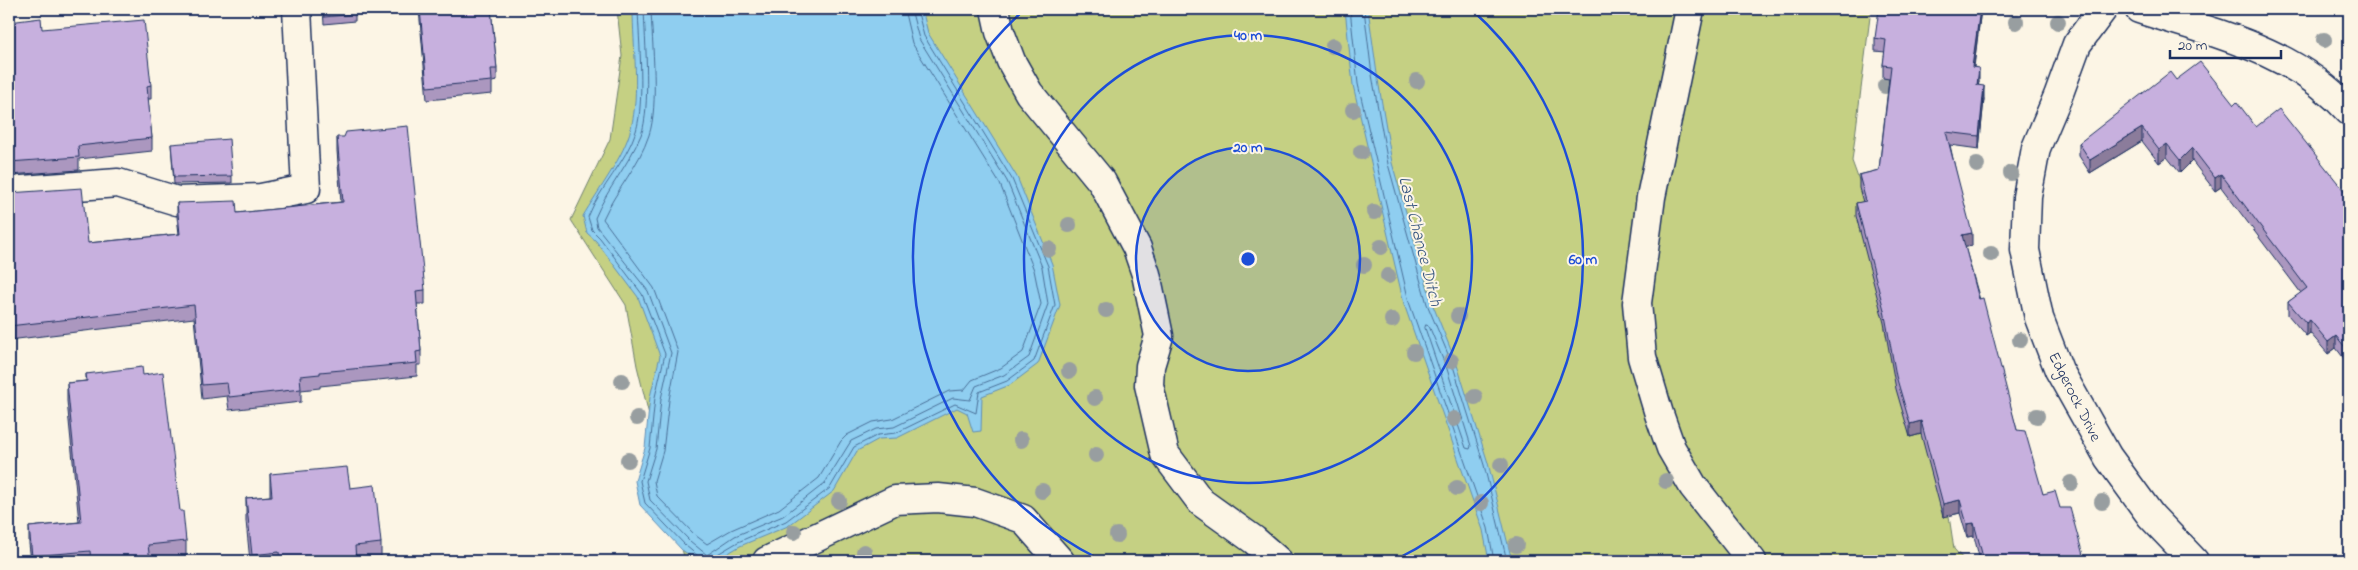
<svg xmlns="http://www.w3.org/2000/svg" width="2358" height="570" font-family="'Indie Flower',sans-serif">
<rect width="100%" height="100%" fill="#fcf5e5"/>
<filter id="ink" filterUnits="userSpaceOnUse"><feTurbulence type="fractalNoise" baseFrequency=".02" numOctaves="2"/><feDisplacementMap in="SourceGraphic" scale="10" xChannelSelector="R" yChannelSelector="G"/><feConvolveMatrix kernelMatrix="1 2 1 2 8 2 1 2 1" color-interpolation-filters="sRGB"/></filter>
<g filter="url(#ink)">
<path fill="#c5d083" stroke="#708070" d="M 617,9 L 1871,9 L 1852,161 L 1877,230 L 1941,463 L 1954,549 L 1965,561 L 685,561 L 637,366 L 626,305 L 571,220 L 610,139 L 622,56 Z"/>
<path fill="#8fcef0" stroke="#618eb6" d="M 633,9 L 922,9 L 928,33 L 1017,177 L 1052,264 L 1060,305 L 1038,364 L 1010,385 L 982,396 L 981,431 L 973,432 L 967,413 L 957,408 L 897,438 L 879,439 L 857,451 L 834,491 L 788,526 L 740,546 L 715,561 L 698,561 L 682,550 L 640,505 L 635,481 L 645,448 L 650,397 L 660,356 L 638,297 L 596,241 L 587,233 L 583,216 C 597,192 625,155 631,128 C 640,93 633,46 633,9 Z
M 1345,9 L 1368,9 L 1377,74 L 1392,163 L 1432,303 L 1457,365 L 1488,463 L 1512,561 L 1489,561 L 1483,530 L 1404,304 L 1353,85 Z"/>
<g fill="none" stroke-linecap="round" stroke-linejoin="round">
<path stroke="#496f98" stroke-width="1" d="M 638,9 C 639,40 645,102 636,131 C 626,162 600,187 588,217 L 592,230 L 600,238 L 642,294 L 665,354 L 655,397 L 650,448 L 640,481 L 645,503 L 686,546 L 698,556 L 700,561
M 644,9 C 645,39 651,109 641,135 C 629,164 607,189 595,218 L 597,227 L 648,291 L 671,353 L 661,399 L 656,449 L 646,481 L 650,500 L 690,541 L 707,555 L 735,536 L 783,516 L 825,483 L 851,441 L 876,429 L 894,427 L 953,398 L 970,400 L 976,386 L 1004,375 L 1029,357 L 1048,304 L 1042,267 L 1007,181 L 919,39 L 911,9
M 651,9 C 652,42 659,106 649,135 C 639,166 616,190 603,219 L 654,288 L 678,352 L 669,400 L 663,451 L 654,481 L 657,496 L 695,535 L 707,544 L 731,530 L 779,509 L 819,478 L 841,441 L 847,435 L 873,422 L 892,419 L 949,391 L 964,390 L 972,380 L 1001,368 L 1023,352 L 1041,304 L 1034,270 L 1000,184 L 912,43 L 904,9
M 1350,9 L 1358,84 L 1409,302 L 1488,528 L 1494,561
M 1364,9 L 1372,75 L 1388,164 L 1427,304 L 1453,366 L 1484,465 L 1507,561
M 1426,325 L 1429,326 L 1447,369 L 1471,446 L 1470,449 L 1466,448 L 1425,328 Z
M 713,561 L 716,555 L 738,542 L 786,521 L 830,488 L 854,447 L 878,435 L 896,433 L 955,404 L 976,413 L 979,392 L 1007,381 L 1034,361 L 1055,305 L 1048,266 L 1012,179 L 924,36 L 917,9"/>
<g stroke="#1b2f5e" stroke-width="31">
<path id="minor" d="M 995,9 L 1000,32 L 1011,61 L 1029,93 L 1102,182 L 1137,248 L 1146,274 L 1159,336 L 1150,366 L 1149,385 L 1165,454 L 1201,502 L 1254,540 L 1278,561
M 1690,9 L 1651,197 L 1637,303 L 1642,357 L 1659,414 L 1671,448 L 1693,486 L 1752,561
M 2103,9 L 2077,44 L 2058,96 L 2036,148 L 2027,197 L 2025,250 L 2039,318 L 2059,370 L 2108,457 L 2151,516 L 2194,561
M 2139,9 C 2214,33 2295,50 2349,111
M 9,191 L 118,183 L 177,201 L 261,198 L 306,189 L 297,9
M 767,561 L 895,500 L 938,498 L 975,502 L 1023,519 L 1060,561"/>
</g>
<use href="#minor" stroke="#fcf5e5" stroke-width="28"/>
</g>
<g fill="#989ea0">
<circle cx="2016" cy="22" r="8"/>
<circle cx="2058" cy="22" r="8"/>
<circle cx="2324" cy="40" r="8"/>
<circle cx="1333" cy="46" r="8"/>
<circle cx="1417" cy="81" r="8"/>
<circle cx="1885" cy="86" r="8"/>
<circle cx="1353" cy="110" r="8"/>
<circle cx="1361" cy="152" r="8"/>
<circle cx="1977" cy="165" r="8"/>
<circle cx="2011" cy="173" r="8"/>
<circle cx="1374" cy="212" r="8"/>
<circle cx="1069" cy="225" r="8"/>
<circle cx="1381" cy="247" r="8"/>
<circle cx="1049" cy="249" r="8"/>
<circle cx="1991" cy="254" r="8"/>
<circle cx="1364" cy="265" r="8"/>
<circle cx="1388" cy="276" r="8"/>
<circle cx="1106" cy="310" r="8"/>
<circle cx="1458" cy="316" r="8"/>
<circle cx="1392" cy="320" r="8"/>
<circle cx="2020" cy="340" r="8"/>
<circle cx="1414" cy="352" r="8"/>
<circle cx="1451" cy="361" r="8"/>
<circle cx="1069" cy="371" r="8"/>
<circle cx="622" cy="381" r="8"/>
<circle cx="1475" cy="397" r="8"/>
<circle cx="1095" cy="398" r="8"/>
<circle cx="2037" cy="416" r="8"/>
<circle cx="637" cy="418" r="8"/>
<circle cx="1454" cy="419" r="8"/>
<circle cx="1021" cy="440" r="8"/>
<circle cx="1096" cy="455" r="8"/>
<circle cx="628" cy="460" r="8"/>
<circle cx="1501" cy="465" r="8"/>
<circle cx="1666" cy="481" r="8"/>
<circle cx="2071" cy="483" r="8"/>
<circle cx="1457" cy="488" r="8"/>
<circle cx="1042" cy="491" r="8"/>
<circle cx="839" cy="501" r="8"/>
<circle cx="2102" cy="502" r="8"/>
<circle cx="1481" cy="503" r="8"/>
<circle cx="794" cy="532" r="8"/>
<circle cx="1117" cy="535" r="8"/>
<circle cx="1516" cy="545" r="8"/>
<circle cx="864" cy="552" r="8"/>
</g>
<path fill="#ab97bf" stroke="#1b2f5e" d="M 323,9 L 355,9 L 355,21 L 324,24 Z
M 419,9 L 491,9 L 497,69 L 497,81 L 492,82 L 492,94 L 427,100 Z
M 1981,9 L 1974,67 L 1979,81 L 1978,85 L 1984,99 L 1979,149 L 1950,145 L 1972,246 L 1965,247 L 2017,430 L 2043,494 L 2060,508 L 2083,561 L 1980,561 L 1974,536 L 1967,537 L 1960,513 L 1943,517 L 1921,434 L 1910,437 L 1896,389 L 1884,323 L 1856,216 L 1856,203 L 1863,202 L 1859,188 L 1859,175 L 1879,170 L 1889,79 L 1883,78 L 1883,65 L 1885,52 L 1875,51 L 1875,38 Z
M 9,22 L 42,29 L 151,85 L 151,99 L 148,99 L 152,138 L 152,151 L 79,159 L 79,170 L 9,175 Z
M 2176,80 L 2234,105 L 2256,127 L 2349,197 L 2349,365 L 2336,348 L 2328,354 L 2310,333 L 2306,336 L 2288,315 L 2288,302 L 2301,293 L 2221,187 L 2215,191 L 2192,161 L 2180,173 L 2167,157 L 2159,163 L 2142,141 L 2090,173 L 2079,156 L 2079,143 Z
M 337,137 L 425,290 L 425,304 L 417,304 L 421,351 L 421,365 L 417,365 L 417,376 L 320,386 L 320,388 L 301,390 L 301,402 L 229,410 L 227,396 L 202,399 L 194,318 L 9,340 L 9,193 L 88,243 L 179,234 L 177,217 L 177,203 L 237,213 L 341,202 L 337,151 Z
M 171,144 L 232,176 L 232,183 L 174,184 Z
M 86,374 L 143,375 L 180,511 L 186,541 L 186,559 L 161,561 L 31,561 L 29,544 L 29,527 L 79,522 L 67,401 L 67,383 L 86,381 Z
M 270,474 L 350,488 L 381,543 L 381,561 L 250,561 L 246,521 L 246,498 L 270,496 Z"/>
<path fill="#8b7b9b" stroke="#1b2f5e" d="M 1980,9 L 1981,9 L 1972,80 L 1972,67 Z
M 1979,68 L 1979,81 L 1977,98 L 1977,85 Z
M 1984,86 L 1984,99 L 1979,149 L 1979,136 Z
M 2142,128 L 2142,141 L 2090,173 L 2090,160 Z
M 2167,144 L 2167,157 L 2159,163 L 2159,150 Z
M 2192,148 L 2192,161 L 2180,173 L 2180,160 Z
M 2221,174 L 2221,187 L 2215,191 L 2215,178 Z
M 1972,233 L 1972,246 L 1962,248 L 1962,235 Z
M 2310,320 L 2310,333 L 2306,336 L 2306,323 Z
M 2336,336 L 2336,348 L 2328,354 L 2328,342 Z
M 1921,421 L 1921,434 L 1910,437 L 1910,424 Z
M 1960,500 L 1960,513 L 1943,517 L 1943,504 Z
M 1974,523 L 1974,536 L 1967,537 L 1967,524 Z
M 2083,555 L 2083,561 L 2061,561 Z"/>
<path fill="#c7b0de" stroke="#1b2f5e" d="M 323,9 L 355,9 L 355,14 L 324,17 Z
M 420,9 L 491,9 L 497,69 L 491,69 L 492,81 L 427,87 Z
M 1879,9 L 1980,9 L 1972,67 L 1979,68 L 1977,85 L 1984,86 L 1979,136 L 1946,132 L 1972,233 L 1962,235 L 1979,299 L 1983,298 L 2017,430 L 2025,431 L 2043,494 L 2055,491 L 2060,508 L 2070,508 L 2083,555 L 2061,561 L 1984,561 L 1974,523 L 1967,524 L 1960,500 L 1943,504 L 1921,421 L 1910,424 L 1896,376 L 1884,310 L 1856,203 L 1866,201 L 1859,175 L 1879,170 L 1891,66 L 1883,65 L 1886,40 L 1875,38 Z
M 41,18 L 42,29 L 144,20 L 151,85 L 147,86 L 152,138 L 78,146 L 79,157 L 9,162 L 9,22 Z
M 2200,62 L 2234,105 L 2237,102 L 2256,127 L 2279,109 L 2349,197 L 2349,352 L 2336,336 L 2328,342 L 2310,320 L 2306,323 L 2288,302 L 2307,288 L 2221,174 L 2215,178 L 2192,148 L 2180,160 L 2167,144 L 2159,150 L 2142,128 L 2090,160 L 2079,143 L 2170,72 L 2176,80 Z
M 408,126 L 425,290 L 416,291 L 421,351 L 416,352 L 417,363 L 320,372 L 320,374 L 300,376 L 301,389 L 229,397 L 227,383 L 202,385 L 194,305 L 9,326 L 9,193 L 82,188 L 88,243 L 180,234 L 177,203 L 236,201 L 237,213 L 343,202 L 337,137 L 344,137 L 346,132 Z
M 229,139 L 232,176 L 174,177 L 171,144 Z
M 142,367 L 143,375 L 163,372 L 180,511 L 183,511 L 186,541 L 148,545 L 150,561 L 91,561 L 90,551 L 32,556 L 29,527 L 81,522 L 67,383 L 87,381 L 86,374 Z
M 347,467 L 350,488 L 375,485 L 381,543 L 355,546 L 356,561 L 280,561 L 279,552 L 252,555 L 246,498 L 272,496 L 270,474 Z"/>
</g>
<circle cx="1248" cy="259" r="112" fill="#1d4ed8" fill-opacity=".12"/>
<g fill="none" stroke="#1d4ed8" stroke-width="2.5">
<circle cx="1248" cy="259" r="112"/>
<circle cx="1248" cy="259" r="224"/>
<path d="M1101 560A335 335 0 0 1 1024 10M1472 10A335 335 0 0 1 1395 560"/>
</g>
<g text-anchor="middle" stroke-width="4" stroke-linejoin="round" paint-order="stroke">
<g font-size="16" fill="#1b2f5e" stroke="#fcf5e5">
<text transform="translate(2076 396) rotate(63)" y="6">Edgerock Drive</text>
</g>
<g font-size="18" font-style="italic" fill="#385782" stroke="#fcf5e5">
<text transform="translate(1421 241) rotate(76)" y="6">Last Chance Ditch</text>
</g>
</g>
<circle cx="1248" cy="259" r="8" fill="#1d4ed8" stroke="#fcf5e5" stroke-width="2.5"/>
<g font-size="15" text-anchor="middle" font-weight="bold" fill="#1d4ed8" stroke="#fcf5e5" stroke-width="4" stroke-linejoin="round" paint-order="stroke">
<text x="1248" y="40">40 m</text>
<text x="1248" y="152">20 m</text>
<text x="1583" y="264">60 m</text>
</g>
<rect width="2358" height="570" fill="none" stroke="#fcf5e5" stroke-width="30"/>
<rect x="15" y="15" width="2328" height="540" fill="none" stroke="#1b2f5e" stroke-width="2" filter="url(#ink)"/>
<path d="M2170 50v8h111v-8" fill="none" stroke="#1b2f5e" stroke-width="2.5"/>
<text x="2178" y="50" font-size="15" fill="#1b2f5e" stroke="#fcf5e5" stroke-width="4" paint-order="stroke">20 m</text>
</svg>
